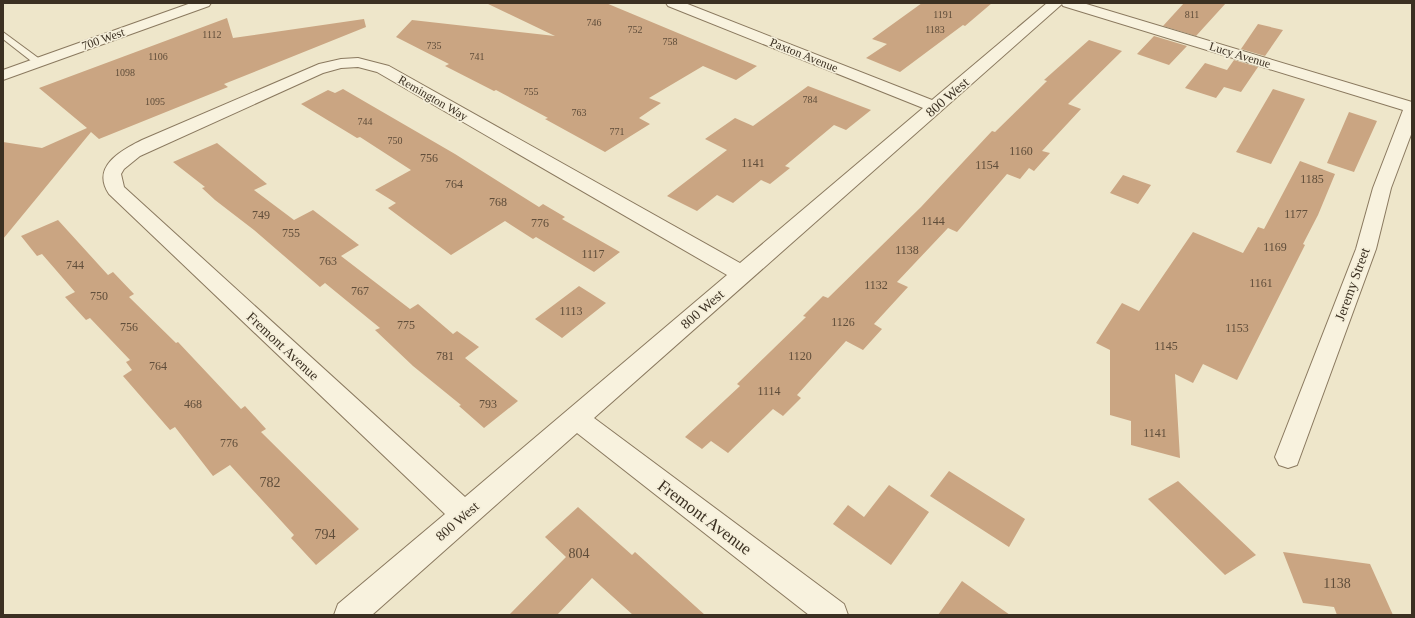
<svg xmlns="http://www.w3.org/2000/svg" width="1415" height="618" font-family="'Times New Roman',serif">
<rect width="100%" height="100%" fill="#eee6ca"/>
<path fill="#caa582" d="M 486,3 L 606,3 L 757,66 L 736,80 L 703,66 L 649,98 L 661,103 L 639,118 L 650,124 L 605,152 L 545,119 L 548,118 L 496,90 L 494,91 L 445,66 L 449,64 L 396,37 L 412,20 L 555,36 Z
M 922,3 L 992,3 L 965,26 L 963,25 L 900,72 L 866,58 L 887,44 L 872,39 Z
M 1184,3 L 1226,3 L 1196,36 L 1163,26 Z
M 227,18 L 233,38 L 364,19 L 366,27 L 224,84 L 228,87 L 99,139 L 91,132 L 3,239 L 3,142 L 42,148 L 87,128 L 39,88 Z
M 1258,24 L 1283,30 L 1265,56 L 1241,49 Z
M 1154,36 L 1187,46 L 1169,65 L 1137,54 Z
M 1089,40 L 1122,51 L 1068,104 L 1081,109 L 1042,151 L 1050,153 L 1034,171 L 1029,168 L 1020,179 L 1007,174 L 957,232 L 948,228 L 897,282 L 908,287 L 874,324 L 882,329 L 863,350 L 846,341 L 797,395 L 801,398 L 783,416 L 773,409 L 728,453 L 711,441 L 702,449 L 685,437 L 740,386 L 737,384 L 806,317 L 803,316 L 823,296 L 828,298 L 921,207 L 992,131 L 995,132 L 1047,81 L 1044,80 Z
M 1234,60 L 1258,67 L 1241,92 L 1224,87 L 1216,98 L 1185,88 L 1205,63 L 1227,70 Z
M 808,86 L 871,110 L 846,130 L 834,125 L 785,166 L 790,168 L 770,184 L 761,180 L 733,203 L 717,195 L 697,211 L 667,196 L 727,150 L 705,139 L 735,118 L 753,126 Z
M 343,89 L 455,154 L 539,207 L 543,204 L 565,217 L 562,219 L 620,252 L 594,272 L 536,237 L 533,239 L 505,221 L 451,255 L 388,208 L 396,203 L 375,190 L 411,170 L 360,137 L 357,138 L 301,104 L 328,90 L 335,93 Z
M 1273,89 L 1305,99 L 1271,164 L 1236,152 Z
M 1349,112 L 1377,121 L 1354,172 L 1327,163 Z
M 217,143 L 267,184 L 254,190 L 294,220 L 313,210 L 359,245 L 341,256 L 410,309 L 418,304 L 453,334 L 457,331 L 479,347 L 465,358 L 518,401 L 484,428 L 459,406 L 461,405 L 413,366 L 375,330 L 380,328 L 325,283 L 320,287 L 254,230 L 215,200 L 202,188 L 205,187 L 173,162 Z
M 1300,161 L 1335,174 L 1318,215 L 1303,244 L 1305,245 L 1237,380 L 1203,364 L 1193,383 L 1175,374 L 1180,458 L 1131,445 L 1131,421 L 1110,415 L 1110,350 L 1096,343 L 1122,303 L 1139,311 L 1193,232 L 1243,253 L 1258,227 L 1264,229 Z
M 1123,175 L 1151,185 L 1138,204 L 1110,193 Z
M 58,220 L 108,275 L 113,272 L 134,294 L 129,297 L 176,343 L 178,342 L 241,409 L 245,406 L 266,429 L 261,432 L 359,529 L 316,565 L 291,538 L 294,535 L 230,465 L 213,476 L 175,427 L 170,430 L 123,376 L 132,370 L 126,362 L 130,360 L 90,318 L 86,320 L 65,297 L 75,292 L 42,254 L 37,256 L 21,236 Z
M 579,286 L 606,303 L 562,338 L 535,319 Z
M 949,471 L 1025,519 L 1009,547 L 930,496 Z
M 1178,481 L 1256,555 L 1225,575 L 1148,499 Z
M 889,485 L 929,512 L 891,565 L 833,524 L 848,505 L 864,517 Z
M 578,507 L 632,555 L 635,552 L 705,615 L 633,615 L 592,578 L 557,615 L 509,615 L 566,557 L 545,537 Z
M 1283,552 L 1370,564 L 1393,615 L 1337,615 L 1334,607 L 1303,603 Z
M 962,581 L 1010,615 L 938,615 Z"/>
<g fill="none" stroke-linecap="round" stroke-linejoin="round">
<g stroke="#8a795f" stroke-width="2">
<path id="lane" d="M 3,32 L 41,60 L 41,64 L 35,64 L 3,39 Z"/>
</g>
<g stroke="#8a795f" stroke-width="2">
<path id="street" d="M 191,3 L 211,3 L 209,6 L 3,80 L 3,70 Z
M 666,3 L 685,3 L 932,100 L 1047,3 L 1083,3 L 1412,102 L 1412,132 L 1391,188 L 1376,249 L 1297,465 L 1288,468 L 1279,465 L 1275,457 L 1356,249 L 1373,188 L 1403,110 L 1063,6 L 1062,4 L 594,418 L 844,604 L 848,615 L 809,615 L 577,433 L 372,615 L 334,615 L 338,604 L 445,514 L 109,194 C 91,167 120,151 142,140 L 319,64 L 341,59 L 358,58 L 389,66 L 740,263 L 923,108 L 668,6 ZM 358,67 L 377,72 L 727,275 L 465,497 L 124,187 L 121,174 L 124,169 L 140,156 L 323,73 L 341,68 Z"/>
</g>
<use href="#lane" fill="#f8f2de" fill-rule="evenodd"/>
<use href="#street" fill="#f8f2de" fill-rule="evenodd"/>
</g>
<g text-anchor="middle" stroke-width="3.5" stroke-linejoin="round" paint-order="stroke">
<g font-size="10" fill="#5f4d3a">
<text x="943" y="18">1191</text>
<text x="1192" y="18">811</text>
<text x="594" y="26">746</text>
<text x="635" y="33">752</text>
<text x="935" y="33">1183</text>
<text x="212" y="38">1112</text>
<text x="670" y="45">758</text>
<text x="434" y="49">735</text>
<text x="158" y="60">1106</text>
<text x="477" y="60">741</text>
<text x="125" y="76">1098</text>
<text x="531" y="95">755</text>
<text x="810" y="103">784</text>
<text x="155" y="105">1095</text>
<text x="579" y="116">763</text>
<text x="365" y="125">744</text>
<text x="617" y="135">771</text>
<text x="395" y="144">750</text>
</g>
<g font-size="12" fill="#3b3022" stroke="#f5efda">
<text transform="translate(103 39) rotate(-20)" y="4">700 West</text>
<text transform="translate(804 55) rotate(22)" y="4">Paxton Avenue</text>
<text transform="translate(1240 55) rotate(17)" y="4">Lucy Avenue</text>
<text transform="translate(433 98) rotate(30)" y="4">Remington Way</text>
</g>
<g font-size="12" fill="#5f4d3a">
<text x="1021" y="155">1160</text>
<text x="429" y="162">756</text>
<text x="753" y="167">1141</text>
<text x="987" y="169">1154</text>
<text x="1312" y="183">1185</text>
<text x="454" y="188">764</text>
<text x="498" y="206">768</text>
<text x="1296" y="218">1177</text>
<text x="261" y="219">749</text>
<text x="933" y="225">1144</text>
<text x="540" y="227">776</text>
<text x="291" y="237">755</text>
<text x="1275" y="251">1169</text>
<text x="907" y="254">1138</text>
<text x="593" y="258">1117</text>
<text x="328" y="265">763</text>
<text x="75" y="269">744</text>
<text x="1261" y="287">1161</text>
<text x="876" y="289">1132</text>
<text x="360" y="295">767</text>
<text x="99" y="300">750</text>
<text x="571" y="315">1113</text>
<text x="843" y="326">1126</text>
<text x="406" y="329">775</text>
<text x="129" y="331">756</text>
<text x="1237" y="332">1153</text>
<text x="1166" y="350">1145</text>
<text x="445" y="360">781</text>
<text x="800" y="360">1120</text>
<text x="158" y="370">764</text>
<text x="769" y="395">1114</text>
<text x="193" y="408">468</text>
<text x="488" y="408">793</text>
<text x="1155" y="437">1141</text>
<text x="229" y="447">776</text>
</g>
<g font-size="14" fill="#3b3022" stroke="#f5efda">
<text transform="translate(947 97) rotate(-41)" y="5">800 West</text>
<text transform="translate(1352 284) rotate(-70)" y="5">Jeremy Street</text>
<text transform="translate(702 309) rotate(-41)" y="5">800 West</text>
<text transform="translate(283 346) rotate(43)" y="5">Fremont Avenue</text>
<text transform="translate(457 521) rotate(-41)" y="5">800 West</text>
</g>
<g font-size="14" fill="#5f4d3a">
<text x="270" y="487">782</text>
<text x="325" y="539">794</text>
<text x="579" y="558">804</text>
<text x="1337" y="588">1138</text>
</g>
<g font-size="17" fill="#3b3022" stroke="#f5efda">
<text transform="translate(705 517) rotate(37)" y="6">Fremont Avenue</text>
</g>
</g>
<rect width="1415" height="618" fill="none" stroke="#3b3022" stroke-width="8"/>
</svg>
